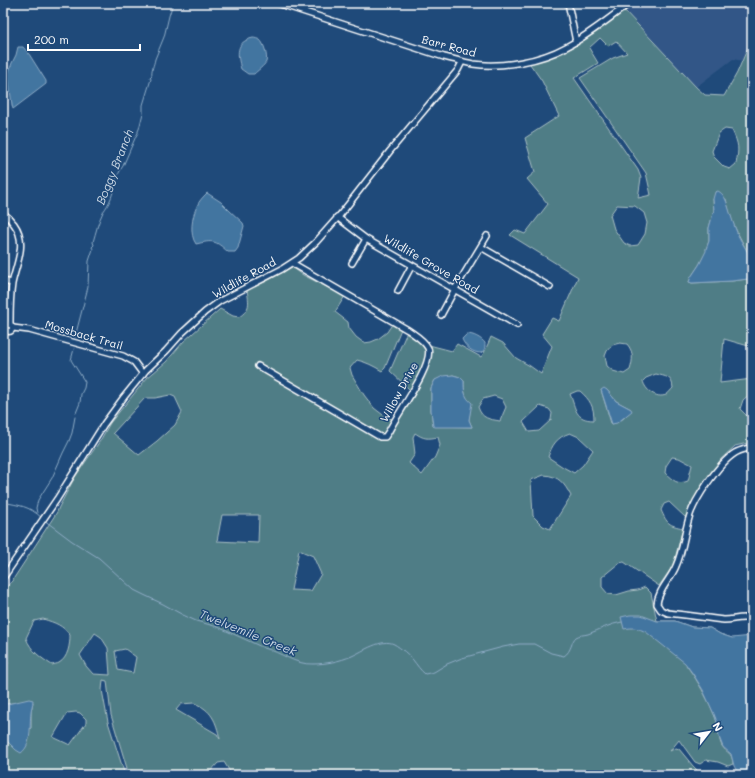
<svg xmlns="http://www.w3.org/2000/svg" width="755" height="778" font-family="Mali,sans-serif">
<rect width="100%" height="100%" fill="#1f4a7a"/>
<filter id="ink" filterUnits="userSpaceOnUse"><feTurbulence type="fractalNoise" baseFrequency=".025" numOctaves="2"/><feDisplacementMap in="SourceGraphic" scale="8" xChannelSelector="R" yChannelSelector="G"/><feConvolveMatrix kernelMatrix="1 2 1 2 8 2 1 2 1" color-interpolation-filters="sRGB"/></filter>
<g filter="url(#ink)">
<path fill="#325787" d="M 630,3 L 752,3 L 752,38 L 743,61 L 733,59 L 696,87 L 623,8 Z"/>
<path fill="#507d86" stroke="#a8bec2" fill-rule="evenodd" d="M 624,10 L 696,87 L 705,95 L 724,96 L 737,73 L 752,38 L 752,347 L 724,339 L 720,383 L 752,379 L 752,392 L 743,400 L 740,409 L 748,417 L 752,417 L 752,442 L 735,446 L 721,459 L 697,494 L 691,505 L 686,518 L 669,502 L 664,504 L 661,510 C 667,524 669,525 683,528 L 673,566 L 659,586 L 624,562 L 619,563 L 602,577 L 602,587 L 608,594 L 616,595 L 629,591 L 638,590 L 645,587 L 651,593 L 657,621 L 675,621 L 692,627 L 710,628 L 720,634 L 732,638 L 686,665 C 696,678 703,691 710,705 C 712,710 715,716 717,722 C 719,730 718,738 722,746 C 727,754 732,751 733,764 L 728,766 L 718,762 L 706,760 L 700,764 L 695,762 L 679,740 L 670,751 L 676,748 L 679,749 L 693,766 L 702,775 L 232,775 L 224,762 L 218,763 L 207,775 L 129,775 L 111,715 L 107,681 L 103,680 L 102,690 L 108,722 L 125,775 L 88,775 L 78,773 L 49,772 L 34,774 L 3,772 L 3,737 L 8,743 L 31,728 L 31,712 L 33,702 L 12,703 L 3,705 L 3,678 L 6,674 L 8,662 L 3,659 L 3,591 L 12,581 L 31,552 L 57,512 L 59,507 L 75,477 L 100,441 L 110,423 L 147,378 L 166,362 L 183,342 L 220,309 L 233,316 L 239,317 C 251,309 249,303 247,290 L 267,281 L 292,267 L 303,275 L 345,296 L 335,312 L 348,322 L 349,328 L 356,337 L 364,343 L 371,342 L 378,339 L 387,332 L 393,323 L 401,329 L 385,368 L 382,371 C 374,366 366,362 357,360 L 350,368 L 352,375 L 364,395 L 374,408 L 387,418 L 394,419 L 406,406 L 414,394 L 406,386 L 390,371 L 407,332 L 429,345 L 452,351 L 457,344 L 481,357 L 484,353 L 491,337 L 503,343 L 516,358 L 530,366 L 541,374 L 552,346 L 542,334 L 552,318 L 559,321 L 578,277 L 510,235 L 515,230 L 525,234 L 548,204 L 527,179 L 535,172 L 525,138 L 559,116 L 542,81 L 530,64 L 565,52 L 597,32 ZM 600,38 L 608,46 L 616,41 L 627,53 L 613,58 L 580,78 L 646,173 L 651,195 L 638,198 L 641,178 L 638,170 L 574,78 L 598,63 L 589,48 ZM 725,129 L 732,130 C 739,145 739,148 736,164 L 730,169 L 724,167 L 714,157 L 712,151 L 719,133 ZM 713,199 L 726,199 C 728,207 730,215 733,223 C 741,243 755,256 748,279 L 732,281 L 692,283 L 689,282 L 691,277 L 699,265 L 707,251 L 706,249 L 709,241 L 709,228 L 714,210 ZM 617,205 L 635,206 L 644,213 L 647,223 L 645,234 L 638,245 L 630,246 L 624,243 L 614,229 L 610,215 ZM 620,343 L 627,344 C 634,352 633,360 630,370 L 624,374 L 613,371 L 607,366 L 605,356 L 607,351 L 612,345 ZM 656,374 C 666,377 672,376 673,388 C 671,390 668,394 666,395 C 656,399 645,390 643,381 L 646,378 ZM 453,375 L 460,377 L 464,381 C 464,390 464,397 471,403 L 469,420 L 472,427 L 433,426 L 431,410 L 431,388 L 435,380 ZM 601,390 L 607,390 L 616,401 L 631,409 C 627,417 620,422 612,424 L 611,423 ZM 577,391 L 580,391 C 590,400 594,406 594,420 C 575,420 576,409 570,394 ZM 170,395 L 175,397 L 182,412 L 175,425 L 157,441 L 139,455 L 113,433 L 145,398 L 155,398 ZM 494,396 L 502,399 L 506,407 L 500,421 C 489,419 482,419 478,407 L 483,399 ZM 540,406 L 549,409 L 552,413 L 551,420 L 539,431 L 529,432 L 523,422 ZM 415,433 C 424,439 427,439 438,437 L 440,445 L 435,457 L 422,475 L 409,463 L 415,454 L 413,437 ZM 570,433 L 579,437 L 593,450 L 583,465 L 574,473 L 563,467 L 548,457 C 552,445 557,437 570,433 ZM 672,457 L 679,458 L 692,465 L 688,481 C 677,485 674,481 665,473 L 666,466 ZM 544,475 C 559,476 564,483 571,496 L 550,529 L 543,526 L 533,516 L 531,480 ZM 222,515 L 259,515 L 258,543 L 217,541 ZM 299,550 L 313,556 L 321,574 L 311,591 L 291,590 ZM 43,619 C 56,623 62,625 70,635 C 70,645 68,658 59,663 C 57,664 55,664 52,665 C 41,658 31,651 26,638 L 34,621 ZM 95,633 L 101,637 L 108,648 L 110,675 L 93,674 L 86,666 L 80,655 ZM 125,649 L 136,657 L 133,673 L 118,670 L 115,651 ZM 194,703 C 212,710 216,721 220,739 L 217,734 L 176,710 L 181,704 ZM 76,712 L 80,713 L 86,719 L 86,723 L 70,745 L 53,737 L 67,713 Z"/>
<path fill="#4374a0" stroke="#8eacc6" d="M 253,38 C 255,38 258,39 260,40 C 264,43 268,57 266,62 C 264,66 257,71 254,74 L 248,74 L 241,69 C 237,54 235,42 253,38 Z
M 18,47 L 23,47 L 29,54 L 46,81 L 46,84 L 13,109 L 12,105 L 8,74 L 12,63 L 16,55 Z
M 718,191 C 724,194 726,200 728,206 C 731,216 734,226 738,235 C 742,244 749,252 751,261 C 752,267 750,273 748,279 L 732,281 L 692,283 L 689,282 L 691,277 L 699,265 L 706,251 L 706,249 L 709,241 L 709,228 L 714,210 L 713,199 L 715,192 Z
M 207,193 L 221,202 L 229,210 L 243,223 L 244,226 L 238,248 L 235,252 L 228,252 C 215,240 213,240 196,244 C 189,234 192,217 197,206 C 199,201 203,197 207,193 Z
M 467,334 C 473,334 481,338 485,343 C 485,347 485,350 481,353 C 473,353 465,347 462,339 Z
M 453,375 L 460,377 L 464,381 C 464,390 464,397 472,403 L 469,420 L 472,427 L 435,427 L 433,426 L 431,410 L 431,388 L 435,380 L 443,376 Z
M 604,388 L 607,390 L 616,401 L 631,409 L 632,411 L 617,423 L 612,424 L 602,393 L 601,390 Z
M 630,615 L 641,615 L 657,621 L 675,621 L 692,627 L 710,628 L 720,634 L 732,638 L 752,636 L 752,775 L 739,775 L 734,766 L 731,754 L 723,747 L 719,737 L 717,722 L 714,714 L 703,690 L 693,674 L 685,663 L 646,632 C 638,628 633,627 624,629 L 621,617 Z
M 29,699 L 33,700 C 33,705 31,708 31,713 C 29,725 33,744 21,753 L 16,750 L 3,737 L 3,705 Z"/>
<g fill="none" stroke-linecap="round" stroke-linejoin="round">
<path stroke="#8eacc6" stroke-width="1" d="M 75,337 L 88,287 L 89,261 L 93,249 L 92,247 L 94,245 L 93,242 C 96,232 98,222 103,212 C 106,208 109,203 111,198 C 115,188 116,175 123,166 L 136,136 L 138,133 L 138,131 L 139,129 L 143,113 L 143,105 L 151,79 L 150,77 L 152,75 C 151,70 154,65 155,59 L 164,37 L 169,16 L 173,3
M 74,349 L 71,360 L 85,382 L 84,388 L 81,394 L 80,403 L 76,413
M 3,502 C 20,506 28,505 42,518
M 37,513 L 36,508 L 38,500 L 52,478 L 63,453 L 69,441 L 72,433 L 75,417
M 44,520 L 72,541 L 99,558 L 134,590 L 144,595 L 163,604 L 183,615 L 196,621 L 218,627 L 264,648 C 281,652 295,665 313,664 C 326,664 340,661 352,656 C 363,651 382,638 394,644 C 401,648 409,655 413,660 C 417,665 420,670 425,674 L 434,672 L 447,664 L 462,658 L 503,647 L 519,644 L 534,644 L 551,653 L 564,656 C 572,651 571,641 576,637 C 579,635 584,635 588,634 C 599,630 610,624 622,622"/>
<g stroke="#fff" stroke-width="8">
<path id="minor" d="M 277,3 L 444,57 C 453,59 463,62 473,64 C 502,68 541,61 566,47 C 589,35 609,18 630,3
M 568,3 L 576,42
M 3,213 C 7,216 11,220 14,224 C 28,243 16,264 12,284 C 10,297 10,311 10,324
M 337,217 L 366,239 L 517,325
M 481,247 L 550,287
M 352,263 L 366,239
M 3,281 L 12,283
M 398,291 L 412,265
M 441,315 L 455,289 L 487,236
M5.5 328a3.5 3.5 0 1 1 7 0a3.5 3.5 0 1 1-7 0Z
M 13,328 L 29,330 L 123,356 L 134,362 L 143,374
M 258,366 L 380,437 L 385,437 L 389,431 C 397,414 434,365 428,348 C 424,340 415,335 408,330 L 292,263
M 752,447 C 746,449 740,450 735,453 C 719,463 694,500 689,518 C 684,534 683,551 676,566 C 671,579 658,590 657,604 L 661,610 L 668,613 C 687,615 706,618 724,620 C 735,620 741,616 752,619
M 3,578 L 57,499 L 104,424 L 124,397 L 146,370 L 166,351 L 182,333 L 205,312 L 220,301 L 282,269 L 299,258 L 316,242 L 340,215 L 390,151 L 458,70 L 462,62"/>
</g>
<use href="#minor" stroke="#1f4a7a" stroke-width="5"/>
</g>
</g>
<g text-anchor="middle" stroke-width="3" stroke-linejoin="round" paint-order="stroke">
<g font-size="11" fill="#fff" stroke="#1f4a7a">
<text transform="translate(449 46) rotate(15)" y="4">Barr Road</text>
<text transform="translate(431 264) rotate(30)" y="4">Wildlife Grove Road</text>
<text transform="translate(244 278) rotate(-29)" y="4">Wildlife Road</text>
<text transform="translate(84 335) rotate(16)" y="4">Mossback Trail</text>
<text transform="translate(399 392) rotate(-61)" y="4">Willow Drive</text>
</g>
<g font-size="12" font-style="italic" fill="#d0dce7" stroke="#1f4a7a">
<text transform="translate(115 167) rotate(-68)" y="4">Boggy Branch</text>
<text transform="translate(248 633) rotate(22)" y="4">Twelvemile Creek</text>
</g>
</g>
<rect width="755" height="778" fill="none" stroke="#1f4a7a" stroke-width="16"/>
<rect x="8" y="8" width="739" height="762" fill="none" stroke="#fff" stroke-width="1.5" filter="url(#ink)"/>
<g transform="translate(709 732) rotate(59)" stroke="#1f4a7a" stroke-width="3" paint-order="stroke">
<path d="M0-3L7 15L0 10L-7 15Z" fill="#ffffff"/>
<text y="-6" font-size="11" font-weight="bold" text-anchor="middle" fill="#ffffff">N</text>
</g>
<path d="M28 44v6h112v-6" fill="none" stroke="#ffffff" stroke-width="2"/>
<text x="34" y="44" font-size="12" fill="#ffffff" stroke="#1f4a7a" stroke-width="3" paint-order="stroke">200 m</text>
</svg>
